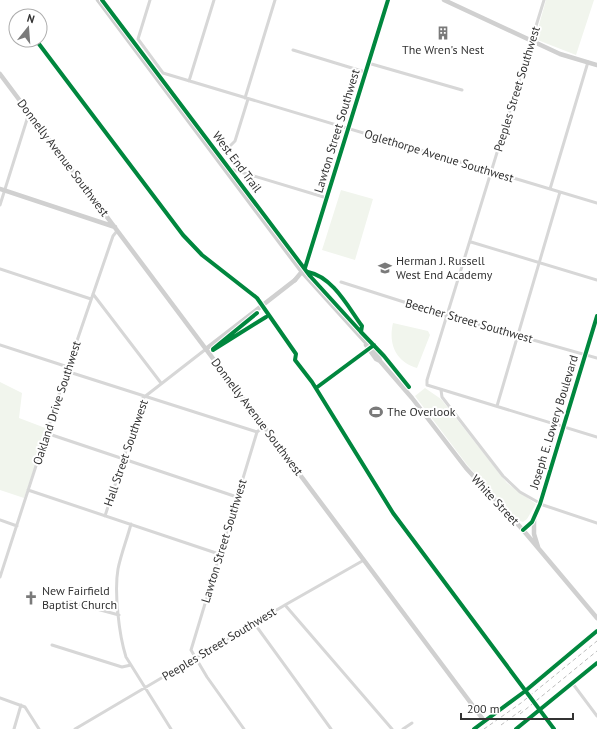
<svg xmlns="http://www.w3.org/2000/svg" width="597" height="729" font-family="'PT Sans',sans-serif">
<rect width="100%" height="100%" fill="#fff"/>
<path fill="#f1f5ed" d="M 546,0 L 594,0 L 576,55 L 535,39 Z
M 341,190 L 373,199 L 355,260 L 322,250 Z
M 393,323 L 428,331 L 430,335 L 417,368 C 396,362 388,344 393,323 Z
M 0,382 L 22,393 L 19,418 L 48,429 L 24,498 L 0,490 Z
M 425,388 L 441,399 L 507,483 L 536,504 L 527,519 L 523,522 L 518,520 L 468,466 L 415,396 Z"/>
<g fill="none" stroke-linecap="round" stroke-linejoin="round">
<path stroke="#d7d7d7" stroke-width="3" d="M 150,0 L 138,39 L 163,73 L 597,203
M 544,0 L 427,380 L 427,385 L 597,437
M 293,50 L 365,72
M 368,63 L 462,90
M 189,81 L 214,0
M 245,98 L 275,0
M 228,148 L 235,141 L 248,99
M 224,167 L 327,198
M 550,189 L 588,62
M 0,205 L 29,113
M 471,242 L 597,280
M 0,269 L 91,299
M 341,282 L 448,316 L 597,358
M 93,294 L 161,383
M 0,345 L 68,367
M 66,371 L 257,432
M 441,390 L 442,397 L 503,476 L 520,492 L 543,505 L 597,523
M 497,406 L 560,192
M 46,433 L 237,497
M 28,490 L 219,554
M 105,516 L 143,398 L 206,349
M 0,520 L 17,526
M 131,524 C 127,539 121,554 118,569 C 114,592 119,635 126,657 L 171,729
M 0,577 L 68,367 L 113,236 L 117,231
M 67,601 L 119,615
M 285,605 L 392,729
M 254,623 L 331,729
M 52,645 L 122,667 L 131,665
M 573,684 L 597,716
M 0,698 L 25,707 L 39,729
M 14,729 L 21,705
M 75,729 L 285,605 L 364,560
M 244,729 L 207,677 L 191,650 L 257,432 L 264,426
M 403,729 L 412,723"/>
<path stroke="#d0d0d0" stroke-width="4.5" d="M 98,0 L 302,272 L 379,357 L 380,361 L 412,398 L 466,468 L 523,530 L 597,618
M 444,0 L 560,54 L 597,65
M 0,74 L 485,722
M 0,189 L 115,227
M 305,268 L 388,0
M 366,345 L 376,359 L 380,361
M 206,349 L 295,280
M 534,519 L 534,534 L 538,547
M 523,530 L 532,522 L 540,504 L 597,316
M 516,729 L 597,663"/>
<path stroke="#cacaca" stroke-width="5" d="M 474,729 L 524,692 L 597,631"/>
<path stroke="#bebebe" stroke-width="1" stroke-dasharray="4 3" stroke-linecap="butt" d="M 520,714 L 597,651
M 501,725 L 523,709
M 484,729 L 521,703 L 597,641"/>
<path stroke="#d0d0d0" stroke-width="4.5" d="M 295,280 L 305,268"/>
<g stroke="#fff" stroke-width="6">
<path id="cycleway" d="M 102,0 L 310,276 L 361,332 L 362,326 C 348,307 333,277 308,272
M 36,40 L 183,235 L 202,255 L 257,298 L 296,354 L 295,360 L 312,382 L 393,513 L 554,729
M 305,268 L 388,0
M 257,313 L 213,349 L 213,350 L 266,317
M 361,332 L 384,356 L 409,387
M 316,388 L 374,345
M 523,530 L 532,522 L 540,504 L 597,316
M 474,729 L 524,692 L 597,631
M 516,729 L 597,663"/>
</g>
<use href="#cycleway" stroke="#00873e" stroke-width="4"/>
</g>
<defs>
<g id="building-bare" transform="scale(1.08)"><path d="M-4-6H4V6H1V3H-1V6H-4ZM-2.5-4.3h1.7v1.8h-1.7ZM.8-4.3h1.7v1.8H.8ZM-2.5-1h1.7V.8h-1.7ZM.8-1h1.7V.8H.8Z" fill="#7a7a7a" stroke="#fff" stroke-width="2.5" paint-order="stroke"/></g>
<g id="school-bare" transform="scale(1.08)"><path d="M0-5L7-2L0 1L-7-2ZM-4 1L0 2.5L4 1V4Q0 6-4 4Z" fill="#7a7a7a" stroke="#fff" stroke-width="2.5" paint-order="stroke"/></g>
<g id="stadium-bare" transform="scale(1.08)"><path d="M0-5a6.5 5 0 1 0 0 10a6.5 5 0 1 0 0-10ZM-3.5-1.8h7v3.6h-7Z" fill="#7a7a7a" stroke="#fff" stroke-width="2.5" paint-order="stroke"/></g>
<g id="church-bare" transform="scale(1.08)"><path d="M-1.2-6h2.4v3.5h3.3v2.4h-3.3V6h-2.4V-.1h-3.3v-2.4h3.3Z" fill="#7a7a7a" stroke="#fff" stroke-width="2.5" paint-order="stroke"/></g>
</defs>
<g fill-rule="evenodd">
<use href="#building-bare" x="443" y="33"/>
<use href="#school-bare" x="385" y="268"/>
<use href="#stadium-bare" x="376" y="412"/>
<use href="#church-bare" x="31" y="598"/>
</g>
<g text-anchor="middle" stroke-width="4" stroke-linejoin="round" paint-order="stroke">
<g font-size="12" fill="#333" stroke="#fff" text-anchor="start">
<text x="443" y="54" text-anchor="middle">The Wren's Nest</text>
<text x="396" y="265">Herman J. Russell<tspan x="396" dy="14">West End Academy</tspan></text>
<text x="387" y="416">The Overlook</text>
<text x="42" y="595">New Fairfield<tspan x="42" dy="14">Baptist Church</tspan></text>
</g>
<g font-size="12" fill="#333" stroke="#fff">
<text transform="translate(517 89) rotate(-73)" y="4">Peeples Street Southwest</text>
<text transform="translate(337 131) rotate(-73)" y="4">Lawton Street Southwest</text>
<text transform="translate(439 156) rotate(17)" y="4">Oglethorpe Avenue Southwest</text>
<text transform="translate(63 158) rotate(53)" y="4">Donnelly Avenue Southwest</text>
<text transform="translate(237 162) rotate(53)" y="4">West End Trail</text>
<text transform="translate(469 321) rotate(16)" y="4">Beecher Street Southwest</text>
<text transform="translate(57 403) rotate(-72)" y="4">Oakland Drive Southwest</text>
<text transform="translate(257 417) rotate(53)" y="4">Donnelly Avenue Southwest</text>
<text transform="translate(554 422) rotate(-73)" y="4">Joseph E. Lowery Boulevard</text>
<text transform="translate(126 453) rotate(-71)" y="4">Hall Street Southwest</text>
<text transform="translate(495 500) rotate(47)" y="4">White Street</text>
<text transform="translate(224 541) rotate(-73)" y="4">Lawton Street Southwest</text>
<text transform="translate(219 644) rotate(-31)" y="4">Peeples Street Southwest</text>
</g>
</g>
<g transform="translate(28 28) rotate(17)"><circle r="19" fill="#ffffff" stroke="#adadad"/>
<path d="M0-3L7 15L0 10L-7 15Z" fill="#7a7a7a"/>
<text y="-6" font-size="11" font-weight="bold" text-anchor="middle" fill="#333333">N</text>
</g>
<path d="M461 713v6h112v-6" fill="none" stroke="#333333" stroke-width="2"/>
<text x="467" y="713" font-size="12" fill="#333333" stroke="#ffffff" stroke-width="3" paint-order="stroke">200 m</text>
</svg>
